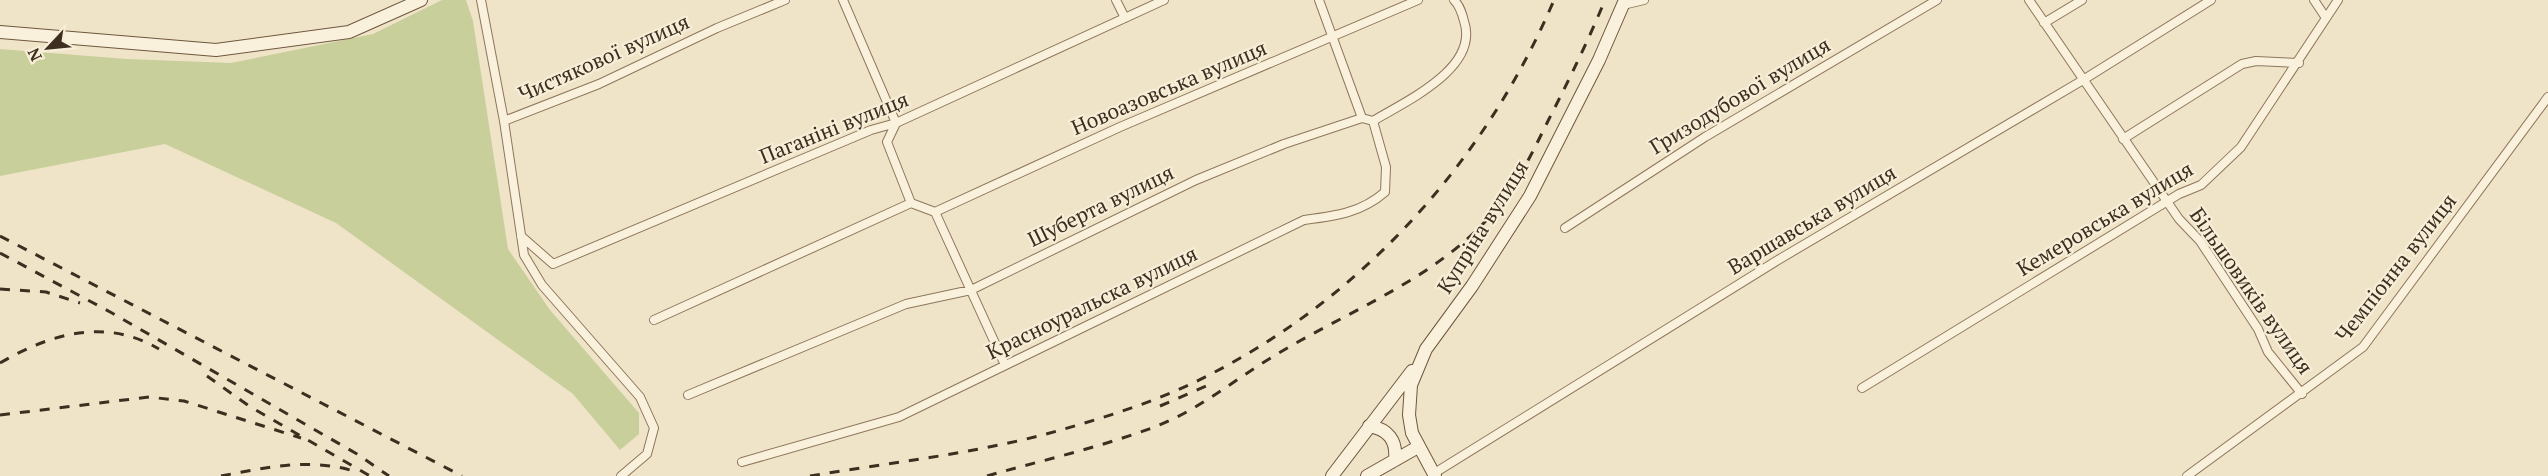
<svg xmlns="http://www.w3.org/2000/svg" width="2548" height="476" font-family="'PT Serif',serif">
<rect width="100%" height="100%" fill="#f0e4c8"/>
<path fill="#c9cf9b" d="M 442,0 L 466,0 L 473,21 L 508,249 L 550,310 L 639,413 L 639,434 L 620,450 L 573,394 L 336,223 L 165,144 L 0,176 L 0,49 L 127,59 L 231,63 L 373,34 Z"/>
<g fill="none" stroke-linecap="round" stroke-linejoin="round">
<g stroke="#8d765c" stroke-width="10">
<path id="street" d="M 481,0 L 504,121 L 524,255 L 542,285 L 640,397 L 654,428 L 647,454 L 621,476
M 843,0 L 896,123 L 887,142 L 911,203 L 935,212 L 1005,365
M 1116,0 L 1125,18
M 1319,0 L 1362,118
M 2029,0 L 2179,219 L 2200,241 L 2258,329 L 2268,352 L 2302,394
M 2314,0 L 2326,18
M 1623,5 L 1644,0
M 2044,23 L 2082,0
M 504,121 L 599,84 L 717,28 L 785,0
M 2123,139 L 2242,64 L 2256,61 L 2299,63
M 935,212 L 1120,127 L 1418,0
M 1565,228 L 1705,137 L 1937,0
M 521,236 L 553,264 L 871,130 L 896,123 L 1164,0
M 654,320 L 911,203
M 1862,388 L 2179,194 L 2201,185 L 2241,147 L 2338,0
M 688,395 L 906,304 L 971,290 L 1196,180 L 1284,144 L 1362,118 L 1373,121 C 1406,101 1480,68 1464,21 C 1462,13 1460,6 1454,0
M 742,462 L 899,417 L 1304,220 C 1335,216 1361,213 1385,192 L 1386,167 L 1373,121
M 1433,474 L 1778,260 L 2083,80 L 2211,0
M 2187,476 L 2363,347 L 2548,97"/>
</g>
<g stroke="#6f573f" stroke-width="14">
<path id="secondary" d="M 0,32 L 216,50 L 349,32 L 421,0
M 1369,426 C 1388,429 1397,440 1395,460
M 1332,476 L 1412,371
M 1367,476 L 1418,447
M 1435,476 L 1412,433 L 1409,415 L 1411,385 L 1426,349 L 1472,286 L 1530,196 L 1599,60 L 1625,0"/>
</g>
<use href="#street" stroke="#faf1dc" stroke-width="8"/>
<use href="#secondary" stroke="#faf1dc" stroke-width="12"/>
<path stroke="#3d2e20" stroke-width="3" stroke-dasharray="10 10" stroke-linecap="butt" d="M 0,236 L 462,476
M 0,253 L 112,313 L 357,454 L 389,476
M 0,289 L 46,292 L 80,303
M 0,363 C 50,334 105,317 159,349
M 207,376 L 249,406 L 370,476
M 1160,406 L 1206,386
M 0,415 L 149,397 L 184,401 L 301,438
M 221,476 C 263,468 307,458 350,470
M 810,476 C 894,462 982,453 1064,429 C 1113,415 1163,399 1209,375 C 1364,296 1486,160 1554,0
M 987,476 C 1043,460 1102,447 1157,426 C 1200,409 1234,380 1274,356 C 1347,311 1435,280 1493,213 C 1517,186 1533,151 1549,119 C 1569,80 1588,41 1605,0"/>
</g>
<g text-anchor="middle" stroke-width="4.5" stroke-linejoin="round" paint-order="stroke">
<g font-size="21" fill="#3d2e20" stroke="#f7eed8">
<text transform="translate(604 58) rotate(-24)" y="7">Чистякової вулиця</text>
<text transform="translate(1169 88) rotate(-23)" y="7">Новоазовська вулиця</text>
<text transform="translate(1740 96) rotate(-31)" y="7">Гризодубової вулиця</text>
<text transform="translate(834 128) rotate(-22)" y="7">Паганіні вулиця</text>
<text transform="translate(1101 206) rotate(-26)" y="7">Шуберта вулиця</text>
<text transform="translate(2105 219) rotate(-31)" y="7">Кемеровська вулиця</text>
<text transform="translate(1812 220) rotate(-31)" y="7">Варшавська вулиця</text>
<text transform="translate(1483 227) rotate(-58)" y="7">Купріна вулиця</text>
<text transform="translate(2396 268) rotate(-52)" y="7">Чемпіонна вулиця</text>
<text transform="translate(2251 291) rotate(55)" y="7">Більшовиків вулиця</text>
<text transform="translate(1092 303) rotate(-26)" y="7">Красноуральска вулиця</text>
</g>
</g>
<g transform="translate(48 48) rotate(244)" stroke="#f7eed8" stroke-width="4.5" paint-order="stroke">
<path d="M0-4.5L10 22L0 15L-10 22Z" fill="#3d2e20"/>
<text y="-9" font-size="16" font-weight="bold" text-anchor="middle" fill="#3d2e20">N</text>
</g>
</svg>
